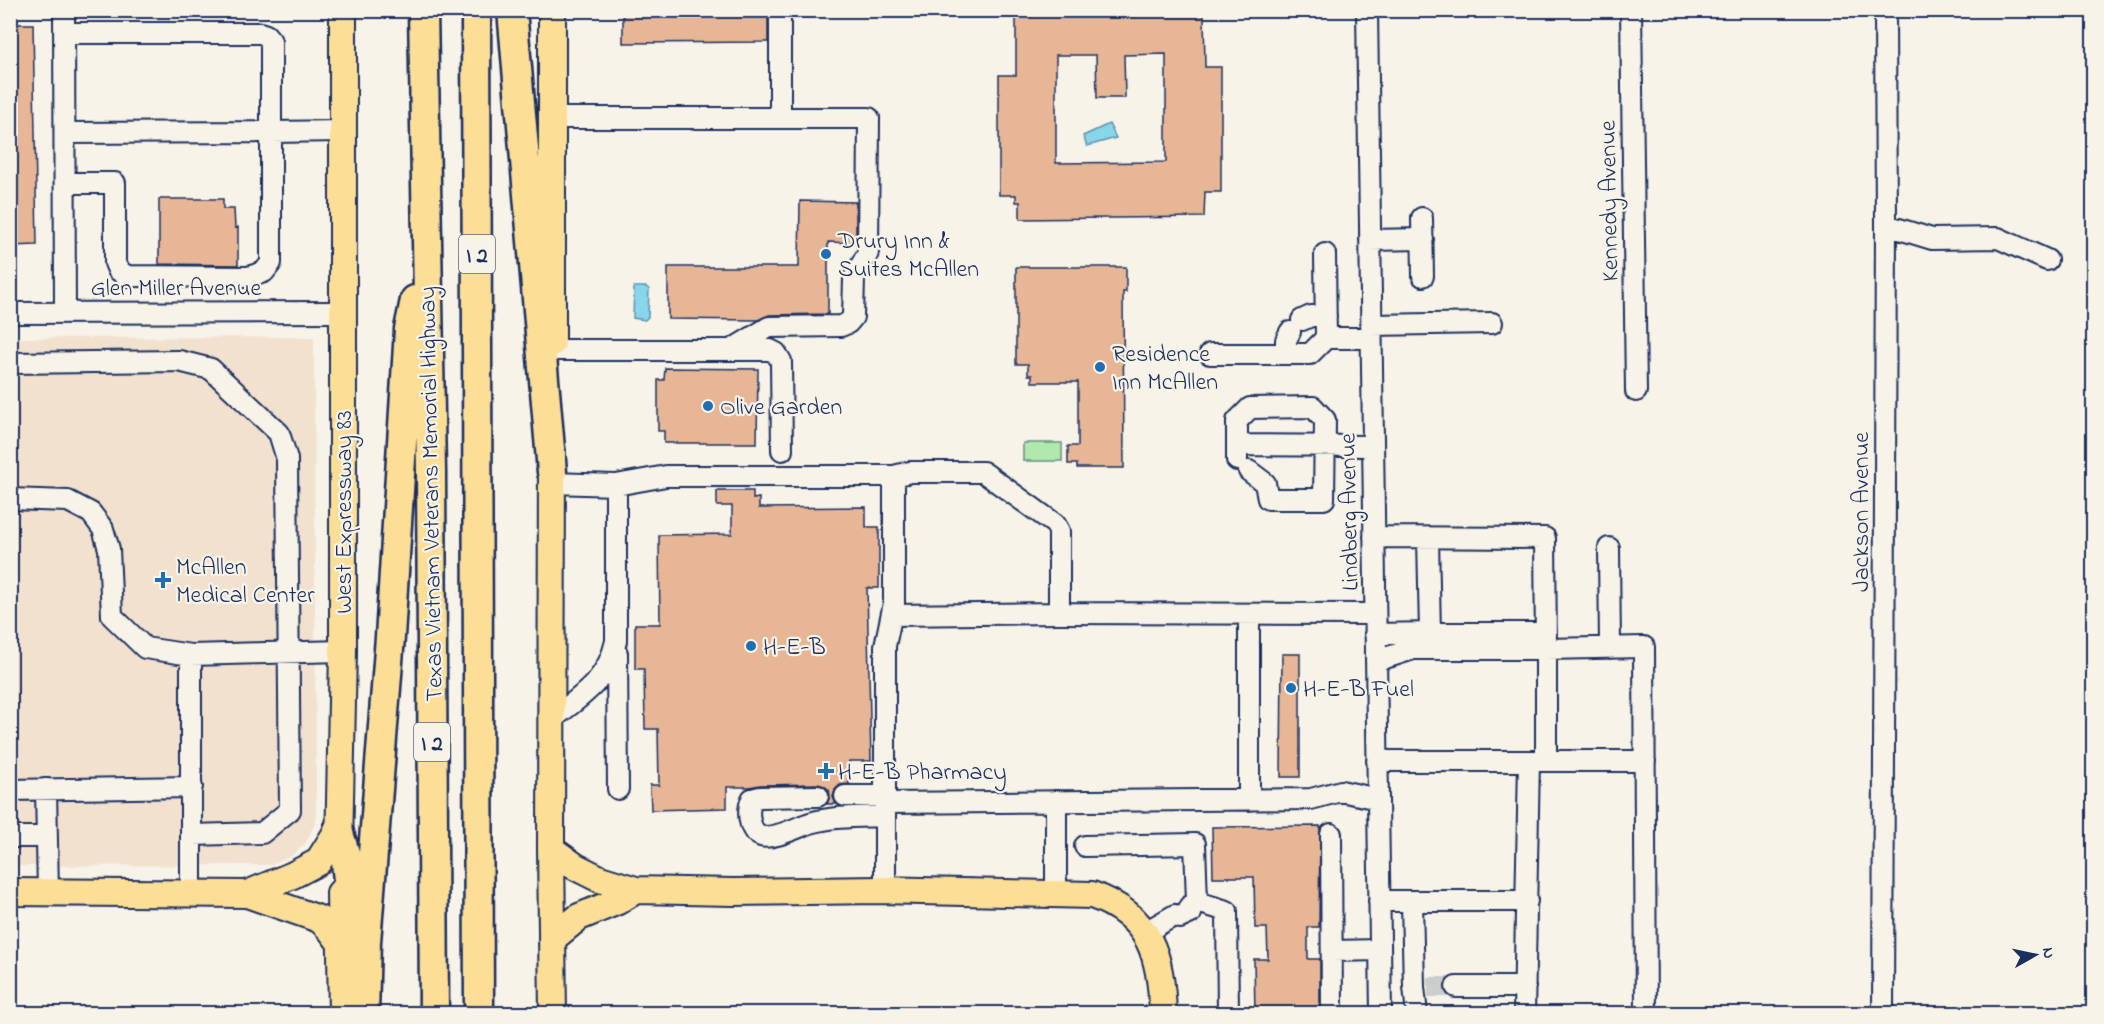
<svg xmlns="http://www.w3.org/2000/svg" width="2104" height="1024" font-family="'Indie Flower',sans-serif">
<rect width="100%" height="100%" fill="#f7f3e8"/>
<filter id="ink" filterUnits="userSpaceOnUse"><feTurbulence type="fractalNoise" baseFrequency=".0167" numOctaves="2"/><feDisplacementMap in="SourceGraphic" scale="12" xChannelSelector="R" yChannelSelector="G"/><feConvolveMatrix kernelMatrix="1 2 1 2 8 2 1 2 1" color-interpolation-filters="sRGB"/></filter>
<g filter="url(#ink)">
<path fill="#f2e1cf" d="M 314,337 L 316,821 L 305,844 L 291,856 L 271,865 L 11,866 L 10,338 Z"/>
<path fill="#b1e9ad" stroke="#668c86" stroke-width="1.5" d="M 1023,443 L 1062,443 L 1062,461 L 1023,461 Z"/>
<path fill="#89d5e9" stroke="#5d93b1" stroke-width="1.5" d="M 1109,124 L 1116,138 L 1087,146 L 1083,136 Z
M 634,287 L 646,287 L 649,289 L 648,317 L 645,320 L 633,318 Z"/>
<path fill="#e6b696" stroke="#1b2f5e" stroke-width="1.5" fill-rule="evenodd" d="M 623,10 L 768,10 L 768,42 L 623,43 Z
M 1204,15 L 1205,67 L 1221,67 L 1221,192 L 1205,192 L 1204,217 L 1020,219 L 1020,202 L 1016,202 L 1016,195 L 999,195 L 999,75 L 1016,75 L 1016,16 ZM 1166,54 L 1166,162 L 1056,163 L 1056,55 L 1096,55 L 1097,98 L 1125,98 L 1124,55 Z
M 10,24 L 33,24 L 37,245 L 10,246 Z
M 159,199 L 223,199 L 223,209 L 234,209 L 235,228 L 238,227 L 238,265 L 159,264 Z
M 800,201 L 856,202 L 856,243 L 828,242 L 828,314 L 769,315 L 758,320 L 668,319 L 668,267 L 799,267 Z
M 1016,267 L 1126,267 L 1126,292 L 1123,292 L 1124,468 L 1077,468 L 1077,464 L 1068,464 L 1068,446 L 1078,446 L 1078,382 L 1032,382 L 1032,375 L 1028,375 L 1028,364 L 1016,364 Z
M 665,368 L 758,369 L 757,443 L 664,443 L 664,431 L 658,431 L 658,380 L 664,380 Z
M 717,491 L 753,491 L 753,499 L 759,498 L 759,508 L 866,507 L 866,527 L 879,527 L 879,588 L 867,588 L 871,761 L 849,761 L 849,784 L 840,785 L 835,790 L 833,797 L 836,804 L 827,804 L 830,796 L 829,790 L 824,786 L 818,784 L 760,785 L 749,787 L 727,787 L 727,808 L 651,810 L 650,785 L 659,785 L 658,729 L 645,729 L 644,669 L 635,669 L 635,624 L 660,624 L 659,535 L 732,534 L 732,506 L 717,506 Z
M 1282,654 L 1300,654 L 1300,777 L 1281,777 Z
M 1320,826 L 1319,927 L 1308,927 L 1308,959 L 1320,959 L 1320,1010 L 1309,1010 L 1309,1014 L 1255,1014 L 1254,959 L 1268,959 L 1267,928 L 1255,928 L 1254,877 L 1213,877 L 1212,827 Z"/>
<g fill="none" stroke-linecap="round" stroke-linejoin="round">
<path stroke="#cbcccc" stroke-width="20" stroke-dasharray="20 10" stroke-linecap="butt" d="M 1428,987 L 1456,987"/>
<g stroke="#1b2f5e" stroke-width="24">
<path id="minor" d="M 64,10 L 65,313
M 1367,10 L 1381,1014
M 1631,10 L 1636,391
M 64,33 L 260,33 L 266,35 L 271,41 L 271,132 L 343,131
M 780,117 L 780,10
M 552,118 L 869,118 L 868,253 L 854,278 L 853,317 L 848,323 L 841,326 L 769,327 L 731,350
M 65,133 L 271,132 L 271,263 L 264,272 L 248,277 L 127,276 L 118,270 L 115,263 L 115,183 L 65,183
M 1422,218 L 1423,276
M 1886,225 L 1932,239 L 1998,238 L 2047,260
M 1370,240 L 1423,239
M 10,313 L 342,312
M 1302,320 L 1311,316 L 1326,316
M 1371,325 L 1492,323
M 1326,338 L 1371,338
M 552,350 L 770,350 L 776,353 L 781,361 L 782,450
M 1210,354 L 1310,354 L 1326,338 L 1325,254
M 1286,354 L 1286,340 L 1290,332
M 10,363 L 179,361 L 211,369 L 279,433 L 287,459 L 290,810 L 262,833 L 192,835
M 1237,445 L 1237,421 L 1250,408 L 1313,407 L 1325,420 L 1324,499 L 1268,499 L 1265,483 L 1249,471
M 1237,460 L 1237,445 L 1373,446
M 552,483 L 616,485 L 666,476 L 894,476 L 910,472 L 983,472 L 1055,524 L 1059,531 L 1059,613
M 10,499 L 68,501 L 91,513 L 103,529 L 109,549 L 112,616 L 145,648 L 191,655
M 1374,537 L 1545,538 L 1546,649 L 1644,647 L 1646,1014
M 1609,548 L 1610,648
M 1249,614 L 1249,800
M 892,615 L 1059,613 L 1375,614
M 1430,633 L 1546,633
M 1375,634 L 1430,633 L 1428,538
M 617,653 L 618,789
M 1376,661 L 1413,649 L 1546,649 L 1546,760
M 551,720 C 582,695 607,682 616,641 L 616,485
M 1377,761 L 1529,761 L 1524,1014
M 1532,761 L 1645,761
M 46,789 L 48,893
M 10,790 L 192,787
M 818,796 L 760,797 L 752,799 C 747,810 748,831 761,836 C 773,840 798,827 810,823 C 834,816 860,817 885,816
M 845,796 L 885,796
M 1056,801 L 1056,894
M 885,803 L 1311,799 L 1341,791 L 1378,799
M 1331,834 L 1332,1014
M 10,837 L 47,837
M 1085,846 L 1195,844 L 1197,902 L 1227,911 L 1228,1014
M 885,891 L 885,646 L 894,603 L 894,476
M 191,894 L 191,655 L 343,651
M 1379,901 L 1527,901
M 1412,902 L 1414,987 L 1417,1014
M 1144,933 L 1175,915 L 1180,918 L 1191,913 L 1190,906 L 1197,902
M 1332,951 L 1380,950
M 1456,987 L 1525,987
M 1883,1014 L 1886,225 L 1885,10"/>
</g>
<g stroke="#1b2f5e" stroke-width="30">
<path id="major" d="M 552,343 L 552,10
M 552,452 L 551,849 L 553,1014
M 551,849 L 576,867 L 600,879 L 636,890 L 733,892 L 880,890 L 1092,895 C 1151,916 1161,956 1163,1014
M 339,850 L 343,651 L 343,10
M 10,892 L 247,894 L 319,919 L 330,929 L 342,945
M 340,893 L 342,1014
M 247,894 L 293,875 L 318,862 L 338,830
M 552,939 L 579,917 L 618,901 L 636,890"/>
</g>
<g stroke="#1b2f5e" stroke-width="33">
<path id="highway" d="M 423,10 L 431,471 L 434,1014
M 476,10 L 479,1014
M 512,10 L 552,472
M 338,830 L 345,853 L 352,916 L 362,935
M 364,1014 L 366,942 L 390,637 L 409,329 L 415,300"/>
</g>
<use href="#minor" stroke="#f7f3e8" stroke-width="20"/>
<use href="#major" stroke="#fcde96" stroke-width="26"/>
<use href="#highway" stroke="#fcde96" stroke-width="28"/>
</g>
</g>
<g fill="#1f6fb2" stroke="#f7f3e8" stroke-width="2">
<circle cx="826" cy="254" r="6"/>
<circle cx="1100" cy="367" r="6"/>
<circle cx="708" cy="406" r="6"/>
<path d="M160 571h6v6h6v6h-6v6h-6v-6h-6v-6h6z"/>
<circle cx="751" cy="646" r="6"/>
<circle cx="1291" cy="688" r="6"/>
<path d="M823 762h6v6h6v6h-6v6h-6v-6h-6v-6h6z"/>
</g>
<g text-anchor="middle" stroke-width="4.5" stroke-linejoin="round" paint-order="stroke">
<g fill="#f7f3e8" stroke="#5d6a87" stroke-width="1.5">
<rect x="459" y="235" width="36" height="38" rx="4.5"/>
<rect x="414" y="723" width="36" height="38" rx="4.5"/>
</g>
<g font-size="22" font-weight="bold" fill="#1b2f5e">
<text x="477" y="262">I 2</text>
<text x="432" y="750">I 2</text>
</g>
<g font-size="24" fill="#1b2f5e" stroke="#f7f3e8">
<text transform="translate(1608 201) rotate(-91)" y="8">Kennedy Avenue</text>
<text x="176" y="295">Glen Miller Avenue</text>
<text transform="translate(430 494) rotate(-91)" y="8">Texas Vietnam Veterans Memorial Highway</text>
<text transform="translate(343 512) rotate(-90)" y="8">West Expressway 83</text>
<text transform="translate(1348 512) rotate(-91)" y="8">Lindberg Avenue</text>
<text transform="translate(1860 512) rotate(-90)" y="8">Jackson Avenue</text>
</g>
<g font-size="24" fill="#1b2f5e" stroke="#f7f3e8" text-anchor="start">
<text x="838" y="248">Drury Inn &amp;<tspan x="838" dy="28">Suites McAllen</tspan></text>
<text x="1112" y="361">Residence<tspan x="1112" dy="28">Inn McAllen</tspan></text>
<text x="720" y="414">Olive Garden</text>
<text x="176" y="574">McAllen<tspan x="176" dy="28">Medical Center</tspan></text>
<text x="763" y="654">H-E-B</text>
<text x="1303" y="696">H-E-B Fuel</text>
<text x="838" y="779">H-E-B Pharmacy</text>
</g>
</g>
<rect width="2104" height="1024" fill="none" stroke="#f7f3e8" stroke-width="36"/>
<rect x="18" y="18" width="2068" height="988" fill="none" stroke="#1b2f5e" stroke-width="2" filter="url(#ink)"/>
<g transform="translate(2035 955) rotate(81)" stroke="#f7f3e8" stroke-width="4.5" paint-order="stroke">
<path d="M0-4.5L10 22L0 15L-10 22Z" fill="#1b2f5e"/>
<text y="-9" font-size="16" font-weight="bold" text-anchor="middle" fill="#1b2f5e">N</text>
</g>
</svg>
